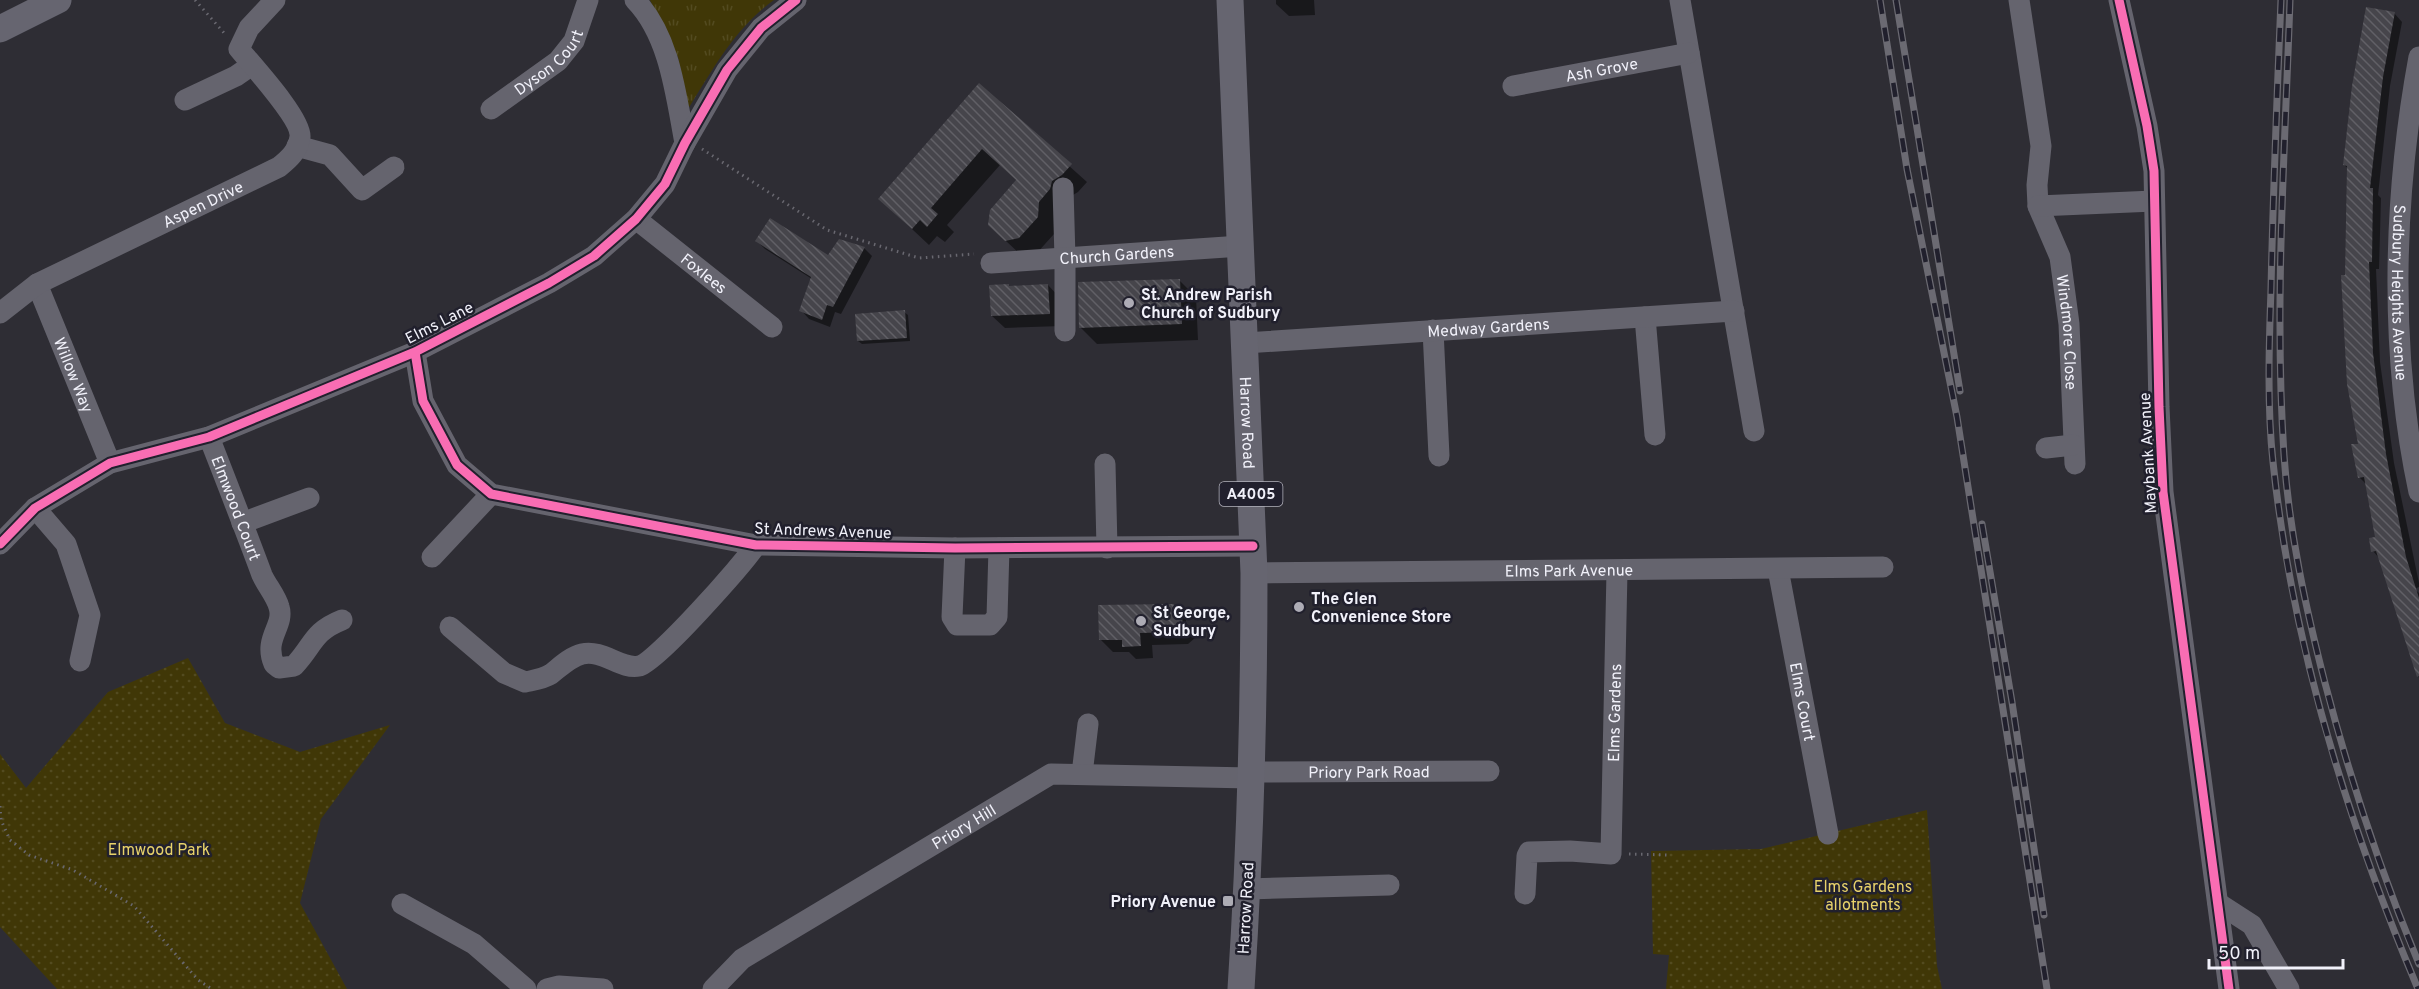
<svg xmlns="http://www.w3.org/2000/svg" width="2419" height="989" font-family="Overpass,sans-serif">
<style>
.grass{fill:url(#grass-tufts)}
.park{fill:url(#park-dots)}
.shadow{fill:#0007}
.building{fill:url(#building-back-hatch)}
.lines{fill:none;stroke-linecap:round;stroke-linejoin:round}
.path{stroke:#696870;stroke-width:3;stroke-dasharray:1.5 4.5;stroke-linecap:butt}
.minor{stroke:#65646e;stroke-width:21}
.major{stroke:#666570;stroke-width:27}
.rail-casing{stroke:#6b6a72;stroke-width:7}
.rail{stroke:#21202d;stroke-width:4.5;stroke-dasharray:14;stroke-linecap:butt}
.cycleway-casing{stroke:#21202d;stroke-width:13}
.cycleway{stroke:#f96db3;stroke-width:9}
.poi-dot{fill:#adacb5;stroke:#21202d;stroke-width:2}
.labels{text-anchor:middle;stroke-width:5;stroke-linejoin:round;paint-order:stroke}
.shield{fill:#21202d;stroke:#b3b2bc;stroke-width:1.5}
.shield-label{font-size:15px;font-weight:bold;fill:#f1f1fa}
.street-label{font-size:16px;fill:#f1f1fa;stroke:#21202d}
.poi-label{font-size:16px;font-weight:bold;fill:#f1f1fa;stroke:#21202d;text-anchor:start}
.park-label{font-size:16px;fill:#e8d26a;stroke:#21202d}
</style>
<defs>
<pattern id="grass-tufts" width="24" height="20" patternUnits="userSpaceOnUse" patternTransform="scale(1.5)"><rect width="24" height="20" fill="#403707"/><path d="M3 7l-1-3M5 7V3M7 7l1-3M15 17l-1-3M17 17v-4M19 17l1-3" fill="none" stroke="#534b20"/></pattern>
<pattern id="park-dots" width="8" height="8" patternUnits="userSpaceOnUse" patternTransform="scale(1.5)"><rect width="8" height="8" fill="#403707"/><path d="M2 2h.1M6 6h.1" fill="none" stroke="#534b20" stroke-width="1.8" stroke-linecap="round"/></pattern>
<pattern id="building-back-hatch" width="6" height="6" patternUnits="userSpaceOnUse" patternTransform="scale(1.5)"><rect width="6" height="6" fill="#46454b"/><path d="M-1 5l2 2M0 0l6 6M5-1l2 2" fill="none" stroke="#616066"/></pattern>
</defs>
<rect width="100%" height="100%" fill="#2e2d34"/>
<path class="grass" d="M650,0h124c-39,28 -61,69 -86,109l-10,-52z"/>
<path class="park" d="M188,658l37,65 75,29 90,-27 -69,94 -21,84 47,86h-290l-57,-62v-173l26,34 82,-96z
M1927,810l10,156 5,23h-276l3,-34 -16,-1 -2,-103 110,-2z"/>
<path class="shadow" d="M1276,0h38l1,15 -26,1 -13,-12z
M2394,13l8,9 -12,64 -12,109 3,3 -2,71h-3l4,93 14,101 25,120v4l-5,2 5,4v85l-40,-120 -6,-7 4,-13 -10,-53 -8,-8v-32l-12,-169 2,-107 -5,-4z
M979,85l108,97 -9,10 -10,6 -14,36 -18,20 -13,3 -34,-32 28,-44 -17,-16 -53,60 7,7 -9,10 -8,-6 -8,9 -49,-46z
M757,241l71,16 36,-9 8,8 -31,58 -6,-2 -5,15 -21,-8 -8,-9 11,-31 -47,-30z
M1179,280l17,17 2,43 -101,4 -17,-17z
M1048,285l12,13 2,28 -57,2 -13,-12 18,-29z
M904,312l4,3 2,26 -48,3 -4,-3z
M1173,605l13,13v5l8,8 1,7 -7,6 -36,1 1,13 -17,1 -7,-7h-16l-12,-12z"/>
<path class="building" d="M2366,7l29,5 -12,65 -13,111h3l-1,74h-3l4,91 13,101 20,103 13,41v78l-2,1 -41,-126 -5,1 -2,-14 6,-1 -11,-60 -6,1 -7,-34h7l-11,-60 -6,-109h4l2,-109 -4,-1 9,-79z
M979,83l93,81 -10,11 -10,6 -2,8 -11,13 -1,15 -19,21 -14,3 -17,-16 2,-15 26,-30 -34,-31 -51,59 7,6 -11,13 -7,-7 -8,9 -34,-30z
M770,218l58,37 11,-16 26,8 -32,60 -6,-2 -5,15 -23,-9 12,-34 -56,-36z
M1180,279l2,45 -103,4 -1,-46z
M1009,284v2l39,-2 2,30 -59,2 -2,-31z
M905,310l2,28 -50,3 -2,-27z
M1174,604v8l8,5 1,8 -8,7 -35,1 1,13 -19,1v-7h-23l-1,-35z"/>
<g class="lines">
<path class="path" d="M195,0l30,34
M702,149l125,81 92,28 55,-4
M0,806l1,14 9,20 19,15 44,15 61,36 64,74 14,9
M1629,854l40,1"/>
<g class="minor">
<path d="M635,0c35,36 41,96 50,143"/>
<path d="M1680,0l74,431"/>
<path id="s1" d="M2019,0l22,146 -4,39 1,21 22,51 9,67 6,140"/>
<path d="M2119,0l28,126 7,45 5,236 4,85 66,497"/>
<path id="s2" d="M2419,57c-26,141 -30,295 0,435"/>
<path id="s3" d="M1513,86l176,-33"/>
<path d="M185,100l51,-24 16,-11"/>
<path id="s4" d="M491,109l67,-48 16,-20 14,-41"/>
<path d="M297,146l33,9 32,35 32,-23"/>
<path d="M1063,188l2,70v73"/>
<path d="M2038,206l116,-5"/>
<path id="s5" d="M636,219l136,108"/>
<path id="s6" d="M991,263l250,-17"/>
<path id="s7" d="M37,284l73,179"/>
<path id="s8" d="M0,313l37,-29 242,-117c10,-8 19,-16 21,-30 2,-18 -48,-72 -61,-88l10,-21 26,-28"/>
<path d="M1645,317l10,118"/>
<path d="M1433,330l6,126"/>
<path id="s9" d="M1245,343l489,-32"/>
<path d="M415,352l8,49 34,64 34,29 265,51 199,3 298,-2"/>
<path id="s10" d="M209,437c18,46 36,92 53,138 5,11 14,21 17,32 6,19 -16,31 -5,57l5,4 15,-2c20,-21 18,-34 48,-46"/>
<path d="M2046,448l27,-3"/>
<path d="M1105,464l2,84"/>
<path d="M35,508l31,36 24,71 -10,46"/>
<path d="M242,523l67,-25"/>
<path d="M0,544l35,-36 75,-45 99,-26 206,-85 134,-69 45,-27 42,-37 29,-35 20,-41 42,-73 34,-42 35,-28"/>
<path d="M955,548l-3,69 5,8h33l7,-8 2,-69"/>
<path d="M432,557l59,-63"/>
<path id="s11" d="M1778,569l50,265"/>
<path id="s12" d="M1254,573l629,-6"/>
<path d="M450,627l54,46 21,9c9,-2 18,-3 26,-8 9,-7 19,-17 31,-20 21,-5 39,16 57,12 17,-3 104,-102 117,-121"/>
<path id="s13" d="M1251,772l238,-1"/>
<path d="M1082,774l6,-50"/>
<path d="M1247,889l142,-4"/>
<path id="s14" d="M1525,894l2,-38 2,-4 41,-1 41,3 6,-283"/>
<path d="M2218,903l34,22 37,64"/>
<path d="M402,904l72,40 52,45"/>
<path d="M547,989l12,-3 44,3"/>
<path id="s15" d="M713,989l29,-30 309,-185 200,4"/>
</g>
<g class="major">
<path id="s16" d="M1230,0l24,573c0,139 -4,278 -13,416"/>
<path d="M0,29l58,-29"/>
</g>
<defs>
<path id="rail" d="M1880,0l27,169 50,248 90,572
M1896,0l64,391
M2281,0c-4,96 -8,193 -10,289 -2,56 -4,118 2,173 19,182 74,359 145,527
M2290,0c-5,152 -16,303 -6,455 5,77 22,154 41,228 25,96 56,190 94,281
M1982,524l30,178 32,213"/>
</defs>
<use href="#rail" class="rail-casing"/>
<use href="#rail" class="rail"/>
<defs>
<path id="cycleway" d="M2119,0l28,126 7,45 5,236 4,85 66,497
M415,352l8,49 34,64 34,29 265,51 199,3 298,-2
M0,544l35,-36 75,-45 99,-26 206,-85 134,-69 45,-27 42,-37 29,-35 20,-41 42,-73 34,-42 35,-28"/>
</defs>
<use href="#cycleway" class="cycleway-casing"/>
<use href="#cycleway" class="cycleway"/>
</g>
<g class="poi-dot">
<circle cx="1129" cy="303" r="6"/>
<circle cx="1299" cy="607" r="6"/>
<circle cx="1141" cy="621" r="6"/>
<rect x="1222" y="895" width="12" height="12" rx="3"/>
</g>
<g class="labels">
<rect class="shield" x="1219.5" y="482" width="63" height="24" rx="4.5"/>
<g class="shield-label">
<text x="1251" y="499">A4005</text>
</g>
<g class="street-label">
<text dy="6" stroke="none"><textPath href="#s4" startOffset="75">Dyson Court</textPath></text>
<text dy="6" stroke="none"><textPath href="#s3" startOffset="90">Ash Grove</textPath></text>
<text dy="6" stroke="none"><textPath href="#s8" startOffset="231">Aspen Drive</textPath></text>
<text dy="6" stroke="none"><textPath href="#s6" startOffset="126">Church Gardens</textPath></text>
<text dy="6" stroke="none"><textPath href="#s5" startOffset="87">Foxlees</textPath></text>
<text dy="6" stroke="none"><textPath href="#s2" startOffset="237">Sudbury Heights Avenue</textPath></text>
<text transform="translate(439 322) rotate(-27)" y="6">Elms Lane</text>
<text dy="6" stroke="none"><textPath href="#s9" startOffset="244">Medway Gardens</textPath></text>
<text dy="6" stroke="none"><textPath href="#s1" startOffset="339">Windmore Close</textPath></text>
<text dy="6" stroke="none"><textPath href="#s7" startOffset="98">Willow Way</textPath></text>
<text dy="6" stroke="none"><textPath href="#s16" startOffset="423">Harrow Road</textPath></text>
<text transform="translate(2147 453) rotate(-93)" y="6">Maybank Avenue</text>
<text dy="6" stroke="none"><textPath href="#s10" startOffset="76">Elmwood Court</textPath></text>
<text transform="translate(823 530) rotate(2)" y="6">St Andrews Avenue</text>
<text dy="6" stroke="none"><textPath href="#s12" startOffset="315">Elms Park Avenue</textPath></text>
<text dy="6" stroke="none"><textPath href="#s11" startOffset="135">Elms Court</textPath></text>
<text dy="6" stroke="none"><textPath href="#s14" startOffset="266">Elms Gardens</textPath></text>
<text dy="6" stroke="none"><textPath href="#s13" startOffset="118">Priory Park Road</textPath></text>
<text dy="6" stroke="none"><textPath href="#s15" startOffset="300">Priory Hill</textPath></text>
<text transform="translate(1245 908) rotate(-87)" y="6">Harrow Road</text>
</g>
<g class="poi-label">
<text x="1141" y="300">St. Andrew Parish<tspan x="1141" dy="18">Church of Sudbury</tspan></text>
<text x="1311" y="604">The Glen<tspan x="1311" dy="18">Convenience Store</tspan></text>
<text x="1153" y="618">St George,<tspan x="1153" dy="18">Sudbury</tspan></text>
<text x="1216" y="907" text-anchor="end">Priory Avenue</text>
</g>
<g class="park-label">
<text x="159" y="855">Elmwood Park</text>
<text x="1863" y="892">Elms Gardens<tspan x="1863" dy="18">allotments</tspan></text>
</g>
</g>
<path d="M2209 959v9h134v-9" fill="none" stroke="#f1f1fa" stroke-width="3"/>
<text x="2218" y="959" font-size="18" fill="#f1f1fa" stroke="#21202d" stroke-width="4.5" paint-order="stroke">50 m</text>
</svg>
